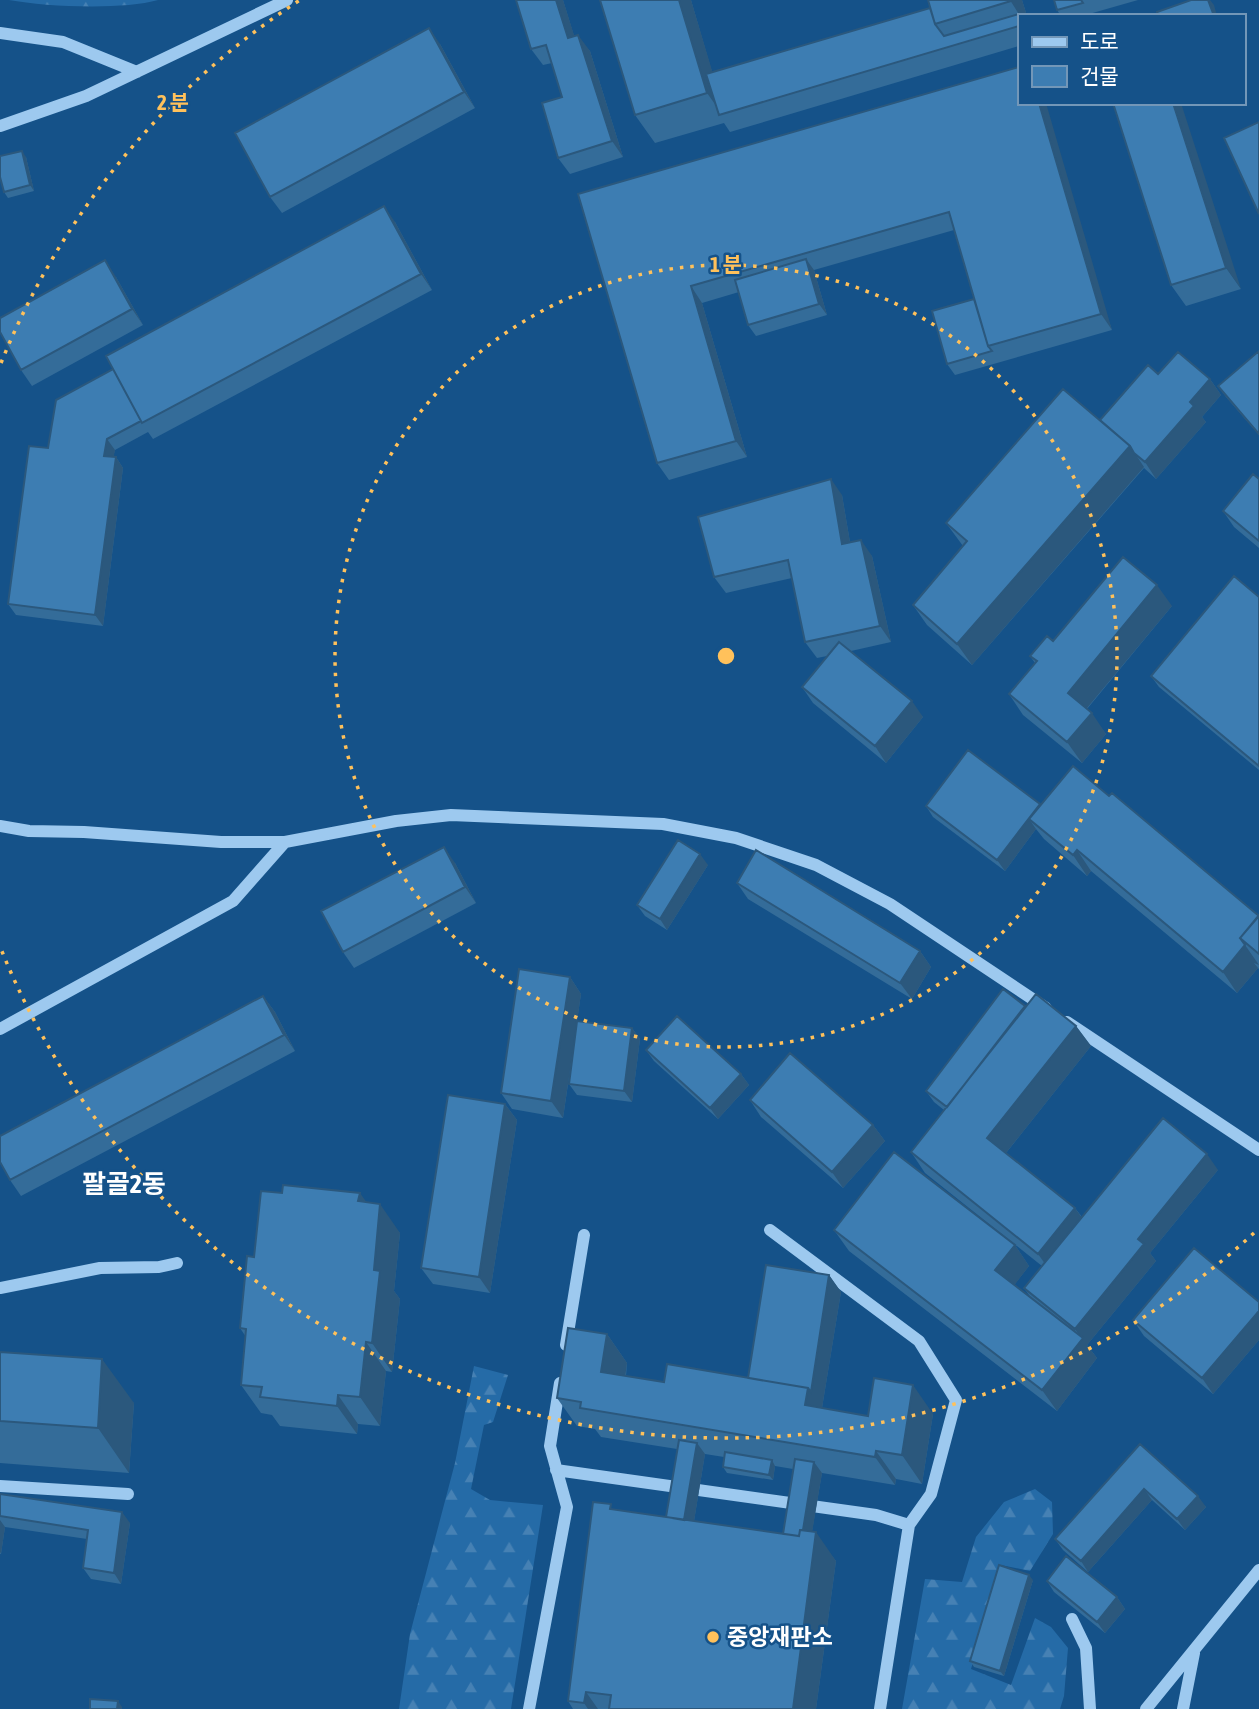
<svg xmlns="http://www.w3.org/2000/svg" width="1259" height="1709" font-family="'Asap Condensed','Noto Sans KR',sans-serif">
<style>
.forest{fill:url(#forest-firs)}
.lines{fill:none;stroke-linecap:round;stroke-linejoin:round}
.minor{stroke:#9dc9ef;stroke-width:12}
.wall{fill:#346c99;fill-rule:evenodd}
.shaded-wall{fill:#2b587d}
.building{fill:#3d7db2;stroke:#2b587d;stroke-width:2}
.ring{fill:none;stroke:#ffc15b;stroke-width:3.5;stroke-dasharray:3.5 7}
.poi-dot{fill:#ffc15b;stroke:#155289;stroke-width:2.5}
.labels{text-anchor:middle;stroke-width:5;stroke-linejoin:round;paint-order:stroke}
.poi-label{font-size:23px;font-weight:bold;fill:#fff;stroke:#155289;text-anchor:start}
.quarter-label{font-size:26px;font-weight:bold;fill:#fff;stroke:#155289}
.centre{fill:#ffc15b;stroke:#155289;stroke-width:3.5}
.ring-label{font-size:21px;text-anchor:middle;font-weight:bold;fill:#ffc15b;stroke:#155289;stroke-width:5;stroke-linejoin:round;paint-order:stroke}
</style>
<defs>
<pattern id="forest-firs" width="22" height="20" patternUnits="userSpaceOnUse" patternTransform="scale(1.75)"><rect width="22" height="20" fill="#256ba7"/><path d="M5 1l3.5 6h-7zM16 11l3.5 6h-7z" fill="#4681b4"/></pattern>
</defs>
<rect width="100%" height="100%" fill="#155289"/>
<path class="forest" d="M9,0h149c-35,10 -111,7 -149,0z
M474,1366l34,9 -15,47 -9,3 -13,64 19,11 53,5 -32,204h-112l11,-75 45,-171z
M1035,1489l17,13 1,32 -23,37 -29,-6 -30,104 40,16 24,-67 16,9 17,21 -4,48 -4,13h-158l23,-130 37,3 14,-45 28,-35z"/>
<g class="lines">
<path class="minor" d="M0,33l63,9 74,30
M0,126l86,-30 201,-96
M0,826l29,5 55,1 137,10h64l111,-21 55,-6 212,9 73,14 80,27 74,39 156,104
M1067,1022l192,128
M0,1029l233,-128 52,-59
M770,1230l149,111 37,59 -25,94 -22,31 -29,184
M0,1288l100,-20 59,-1 18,-4
M566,1345l18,-110
M556,1470l320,45 33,10
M0,1486l128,8
M1072,1619l14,29 4,61
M529,1709l38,-202 -17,-61 10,-63
M1146,1709l113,-139
M1183,1709l11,-56"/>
</g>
<path class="wall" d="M516,0h47l11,36 16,15 33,106 -53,17 -12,-16 4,-61 -10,-34 -9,2 -12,-16z
M600,0h91l21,72 218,-64 -2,-8h94l5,16h-8v30l-289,86 -6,-9 -69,20 -20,-28z
M1054,0h84l-56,16h-21l-4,-6z
M440,44l35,64 -193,105 -12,-16z
M1019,67l93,263 -157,45 -8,-11 27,-65 -20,-69 -140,40 13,45 -71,21 -8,-11 -9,-33 -37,11 45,154 -78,23 -12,-17 -79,-269z
M1113,103l128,186 -55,17 -15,-21z
M26,157l8,34 -26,7 -4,-6z
M395,222l37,68 -279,149 -5,-7 -33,18 -2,7h3l7,11 -20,158 -87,-11 -8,-11 40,-156z
M116,277l27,48 -111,61 -11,-16z
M1259,351v84l-33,-38 -8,-11z
M1158,374l52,5 11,16 -19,22 4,5 -50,57 -12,-11 -172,197 -45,-40 -14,-20 50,-59 -17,-23 154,-103z
M1259,479v69l-25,-21 -11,-16z
M842,495l8,47 22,14 19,86 -40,9 72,66 -37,46 -73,-60 -11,-16 25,-31 -10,2 -12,-16 -13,-64 -66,15 -12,-16z
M1259,597v173l-100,-83 -8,-11z
M1172,606l-85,103 19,25 -24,29 -59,-48 -14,-21 26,-31 -5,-7 23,-15z
M1109,796l150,119v54l-1,-1 -21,25 -146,-122 -4,5 -43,-37 -8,-10 -31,42 -72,-54 -7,-11 114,-2v1z
M455,863l21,40 -122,65 -11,-16z
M708,865l-41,65 -22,-14 -8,-11z
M737,883l183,68 11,16 -19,32 -164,-100z
M570,977l11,17 -4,27 55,7 8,11 -8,63 -55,-7 -8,-11 5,-40 -11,74 -51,-9 -11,-16z
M263,996l12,16 20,39 -274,145 -11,-16z
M1026,1007l50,19 15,20 -85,107 69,55 7,9 136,-47 -68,83 6,8 -69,84 10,13 -40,53 -208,-160 -15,-21 181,15 14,21 -15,19 17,13 -7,-10 18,-22 -117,-93 -14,-21 33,-42 -10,-8 -8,-11z
M646,1050l95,24 8,11 -31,34 -64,-58z
M750,1100l123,25 12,16 -42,47 -82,-71z
M505,1104l12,16 -27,173 -57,-9 -12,-16z
M366,1202l34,31 -6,58 6,8 -8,73 -6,-1 -6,55 -22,-2 -1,10 -77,-8 -8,-11 -11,-2 -20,-28 5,-48 -6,-9 14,-71z
M829,1275l12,17 -19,116 46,8 65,-2 -11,70 -26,-5 -1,6 -73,-12 -10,58 24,30 -20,148h-243l-5,-8 47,-191 51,7 11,-68 -76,-12 -6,-8 -18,-3 -20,-28 50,-64 20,29 -1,13 38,6 84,-4zM705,1454l19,3 -1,10 4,6 46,7 2,-14 18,3 -10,65 -89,-13z
M1259,1302v38l-46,54 -69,-58 -11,-16z
M0,1352l134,51 -5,70 -129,-10z
M1140,1444l66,63 -21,23 -33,-30 -64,72 -25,-22 -8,-11z
M0,1494l130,29 -9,61 -30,-5 -8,-11 4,-29 -82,-12 -4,27h-1z
M1033,1580l-29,96 -30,-9 -4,-6z
M1047,1581l70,16 8,12 -20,24 -51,-41z"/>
<path class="shaded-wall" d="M556,0h7l17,54 -12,-16z
M679,0h12l34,114h-3l-15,-21z
M1010,0h12l5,16h-7z
M1208,0h2l4,5 3,11h-3z
M429,28l11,16 35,64 -11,-16z
M578,35l12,16 33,106 -11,-16z
M1039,103h7l66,227 -11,-16z
M1173,103h8l60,186 -15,-21z
M22,151l4,6 8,34 -4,-6z
M384,206l11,16 37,68 -11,-16z
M806,259l8,11 13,45 -8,-11z
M105,260l11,17 27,48 -11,-16z
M691,286l11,17 45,154 -11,-16z
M1210,379l11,16 -19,22 4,5 -50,57 -11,-17 45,-60z
M107,439l8,11 -3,17 -8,-11z
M1130,446l14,21 -172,198 -15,-21z
M116,457l7,11 -20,158 -8,-11z
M831,479l11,16 11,65 -11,-16z
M861,540l11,16 19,86 -11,-16z
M1157,585l15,21 -90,108 -14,-21z
M912,701l11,16 -37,46 -11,-17z
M1092,713l14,21 -24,29 -15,-21z
M1040,804l7,11 -18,4 7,10 -31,42 -8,-11z
M444,847l11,16 21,40 -11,-16z
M1077,850l14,21 -4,5 -14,-21z
M700,854l8,11 -41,65 -7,-11z
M1245,945l14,20 -5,-2 4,5 -21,25 -14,-21z
M920,951l11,16 -19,32 -12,-16z
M570,977l11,17 -18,124 -12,-17z
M263,996l12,16 20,39 -11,-16z
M1076,1026l15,20 -89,112 -15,-20z
M632,1028l8,11 -8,63 -8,-11z
M741,1074l8,11 -31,34 -8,-11z
M505,1104l12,16 -27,173 -11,-16z
M873,1125l12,16 -42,47 -11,-16z
M1207,1154l11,16 -68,83 6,8 -69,84 10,13 -40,53 -15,-21 40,-51 -7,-10 63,-90z
M360,1193l19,27 1,-16 20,29 -6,58 6,8 -8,73 -20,-29 2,-73 -16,-69z
M1075,1208l15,21 -37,46 -15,-21z
M1015,1245l14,21 -19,25 -15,-21z
M829,1275l12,17 -19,116 -17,-3z
M1259,1311v29l-46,54 -11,-16z
M607,1334l20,29 -5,37 -21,-28z
M366,1342l20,29 -6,55 -20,-29z
M102,1359l32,44 -5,70 -31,-45z
M913,1385l20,29 -11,70 -20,-29z
M338,1395l20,29 -1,10 -20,-28z
M697,1443l8,11 -15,92 -8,-11z
M876,1451l20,28 -1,6 -20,-28z
M772,1460l3,6 -2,14 -4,-5z
M814,1462l8,11 -15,90 -7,-11z
M1144,1489l8,11 -64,72 -7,-11z
M1198,1496l8,11 -21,23 -8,-11z
M122,1512l8,11 -9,61 -7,-11z
M0,1520l5,7 -4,27 -1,-2z
M816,1532l20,29 -20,148h-23z
M1029,1575l4,5 -29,96 -4,-5z
M1117,1597l8,12 -20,24 -8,-11z
M586,1692l12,17h-10l-4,-6z
M118,1701l4,6v2h-5z"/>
<path class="building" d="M516,0h40l12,38 10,-3 34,106 -54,17 -16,-55 20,-6 -16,-52 -15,4z
M600,0h79l28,93 -72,22z
M928,0h82l1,1 -76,23z
M1054,0h27l2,3 -26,7z
M1191,0h17l6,16h-56l-1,-4z
M930,8l5,16 9,12 75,-22v12l-300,89 -13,-41z
M429,28l35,64 -194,105 -35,-64z
M1019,67v36h20l62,211 -113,32 -39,-134 -258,74 45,155 -79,22 -79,-269z
M1113,103h60l53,165 -55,17z
M1259,122v92l-35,-76z
M22,151l8,34 -26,7 -4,-15v-21z
M384,206l37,68 -279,149 -36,-67z
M806,259l13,45 -71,21 -13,-45z
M105,260l27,49 -111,61 -21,-38v-14z
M974,299l14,47 4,5 -45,13 -15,-53z
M1259,351v83l-41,-48z
M1178,352l32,27 -20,23 4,4 -49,56 -11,-9 -4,-7 -30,-26 48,-55 10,9z
M113,369l28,52 -34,18 -3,17 12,1 -21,158 -87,-11 21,-158 19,2 8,-48z
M1063,389l67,57 -173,198 -44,-39 54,-64 -21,-18z
M1253,474l6,5v62l-36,-30z
M831,479l11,65 19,-4 19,86 -75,16 -17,-82 -74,17 -16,-60z
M1123,557l34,28 -89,108 24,20 -25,29 -58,-48 28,-33 -7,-5 17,-20 6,5z
M1234,576l25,21v169l-108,-90z
M839,642l73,59 -37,45 -73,-59z
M968,750l72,54 -43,56 -71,-54z
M1073,766l36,30 3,-3 147,123 -19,22 5,7 -22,27 -146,-122 -4,5 -44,-36z
M678,840l22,14 -40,65 -23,-14z
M444,847l21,40 -122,65 -22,-41z
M756,850l164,101 -20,32 -163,-100z
M1259,915v39l-19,-16z
M519,969l51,8 -19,124 -50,-8z
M1003,989l22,17 -78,101 -21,-16z
M1036,994l40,32 -89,112 88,70 -37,46 -127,-102z
M263,996l21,39 -274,145 -10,-18v-26z
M677,1016l64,58 -31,34 -64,-58z
M577,1021l55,7 -8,63 -55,-7z
M790,1053l83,72 -41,47 -82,-72z
M448,1095l57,9 -26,173 -58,-9z
M1163,1118l44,36 -69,85 6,5 -69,85 -51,-41z
M894,1152l121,93 -20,25 88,68 -41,52 -208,-160z
M283,1185l77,8 -2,8 22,3 -6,66 6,1 -8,72 -6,-1 -6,55 -22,-2 -1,11 -77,-9 2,-10 -21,-2 5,-56 -6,-1 7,-72 7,1 7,-66 21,2z
M1194,1248l65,54v9l-57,67 -69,-58z
M766,1265l63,10 -18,117 -3,-4 -60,-10z
M568,1328l39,6 -6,38 63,10 3,-18 141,24 -3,17 63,11 6,-38 39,7 -11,70 -26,-4 -1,6 -295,-49 1,-6 -24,-4z
M0,1352l102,7 -4,69 -98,-7z
M679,1440l18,3 -13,77 -18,-3z
M1140,1444l58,52 -21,23 -33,-30 -63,72 -26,-22z
M725,1452l47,8 -3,15 -46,-8z
M795,1459l19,3 -11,68h-3l-1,6 -16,-2z
M0,1494l122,18 -8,61 -31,-5 5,-38 -88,-14z
M593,1502l18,2 -1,5 189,27 1,-6 16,2 -23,177h-184l2,-14 -25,-3 -2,11 -16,-2z
M1066,1556l51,41 -20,25 -50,-41z
M999,1565l30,10 -29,96 -30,-10z
M90,1699l28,2 -1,8h-27z"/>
<g class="ring">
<circle cx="726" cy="656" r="391"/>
<path d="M1254 1233A782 782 0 0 1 1 949M1 363A782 782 0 0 1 300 0"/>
</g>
<circle class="poi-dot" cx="713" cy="1637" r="7"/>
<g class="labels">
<g class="poi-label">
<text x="727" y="1645">중앙재판소</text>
</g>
<g class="quarter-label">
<text x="124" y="1193">팔골2동</text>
</g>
</g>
<circle cx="726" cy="656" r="10" class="centre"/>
<g class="ring-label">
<text x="173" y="110">2 분</text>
<text x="726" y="272">1 분</text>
</g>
<rect x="1018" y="14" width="228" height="91" fill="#155289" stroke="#7397b8" stroke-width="2"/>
<rect x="1032" y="37" width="35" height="10" fill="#9dc9ef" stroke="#7397b8" stroke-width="2"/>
<text x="1080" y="49" font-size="21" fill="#ffffff">도로</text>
<rect x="1032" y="66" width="35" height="21" fill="#3d7db2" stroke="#7397b8" stroke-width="2"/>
<text x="1080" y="84" font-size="21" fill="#ffffff">건물</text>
</svg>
